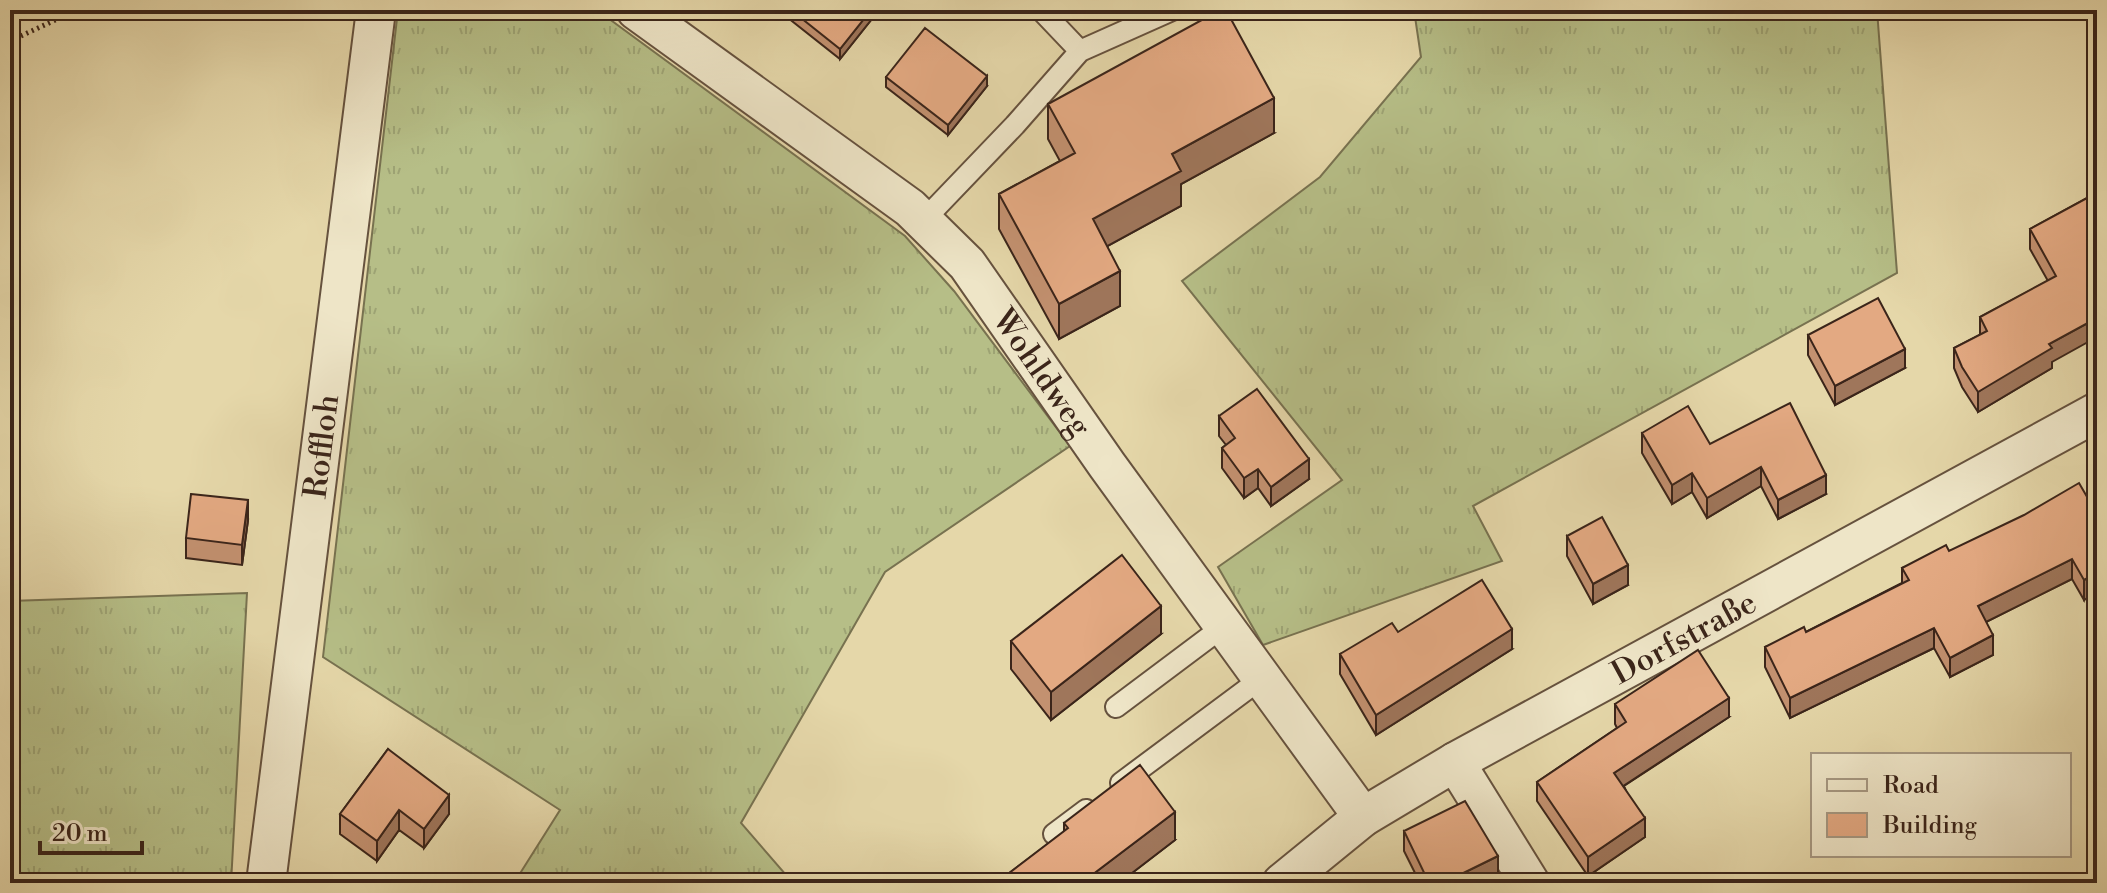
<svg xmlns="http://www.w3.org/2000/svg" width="2107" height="893" font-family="'Libre Bodoni',serif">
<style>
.grass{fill:url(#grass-tufts);stroke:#787250;stroke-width:2}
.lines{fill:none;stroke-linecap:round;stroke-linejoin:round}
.lane-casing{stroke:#66523e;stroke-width:24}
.street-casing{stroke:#66523e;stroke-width:42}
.path{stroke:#3b251a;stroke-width:5;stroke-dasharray:2 4;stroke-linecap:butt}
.lane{stroke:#eee5c7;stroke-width:20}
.street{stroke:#eee5c7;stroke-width:38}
.wall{fill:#c39170;stroke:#3b251a;stroke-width:2}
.shaded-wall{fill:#9f765b;stroke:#3b251a;stroke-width:2}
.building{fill:#e3a982;stroke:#3b251a;stroke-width:2}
.labels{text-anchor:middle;stroke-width:7;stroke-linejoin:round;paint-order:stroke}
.street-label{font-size:32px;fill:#3b251a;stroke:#eee5c7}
</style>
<defs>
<pattern id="grass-tufts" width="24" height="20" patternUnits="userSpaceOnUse" patternTransform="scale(2)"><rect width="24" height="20" fill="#b6be87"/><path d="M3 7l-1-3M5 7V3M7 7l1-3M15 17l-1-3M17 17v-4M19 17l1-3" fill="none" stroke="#9da374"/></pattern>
</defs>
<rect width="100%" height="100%" fill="#e5d7a9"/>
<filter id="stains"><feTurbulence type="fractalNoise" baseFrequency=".0025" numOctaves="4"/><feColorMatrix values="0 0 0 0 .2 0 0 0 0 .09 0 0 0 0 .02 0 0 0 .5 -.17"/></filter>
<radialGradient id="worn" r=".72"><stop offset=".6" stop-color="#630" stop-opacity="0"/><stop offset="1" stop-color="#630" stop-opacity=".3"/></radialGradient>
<path class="grass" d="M398,10h199l308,226 49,55 116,155 -185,126 -144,251 52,60h-279l46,-73 -237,-153z
M1414,10h463l20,263 -424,233 29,55 -239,84 -45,-78 124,-87 -160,-199 138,-104 101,-120z
M247,593l-16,290h-221v-282z"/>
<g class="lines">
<defs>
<path id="lane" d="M1041,10l39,41
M923,221l92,-96 65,-74 92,-41
M1116,707l108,-81
M1121,783l141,-105
M1054,834l32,-24"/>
<g id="street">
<path id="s1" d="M636,10l274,198 57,56 140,201 256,352"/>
<path d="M1455,762l75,121"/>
<path id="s2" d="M266,883l110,-873"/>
<path id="s3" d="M1282,883l81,-66 92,-55 642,-350"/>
</g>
</defs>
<use href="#lane" class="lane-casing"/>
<use href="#street" class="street-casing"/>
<path class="path" d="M10,41l67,-31"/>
<use href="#lane" class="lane"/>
<use href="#street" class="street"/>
</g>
<path class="wall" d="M778,10h101l-39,49z
M886,77l101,9 -39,49 -62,-48z
M1048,104l226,29 -93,51v22l-74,40 13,60 -61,33 -60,-110v-35l61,-33 -12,-22z
M2087,198l-35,164v6l-74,44 -16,-25 -8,-19v-20l26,-13v-18l68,-36 -18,-32v-20z
M1808,335l97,33 -70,37 -27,-50z
M1219,416l90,63 -38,27 -13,-18 -14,10 -22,-30v-20l4,-3 -7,-9z
M1642,433l68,11 116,50 -48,25 -17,-33 -54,32 -15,-26 -20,12 -30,-51z
M2097,514l-13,86 -12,-21 -86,43 7,33 -43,22 -16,-29 -144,70 -25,-51v-20l41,-15 96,-49v-15l47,-17z
M248,520l-6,45 -56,-7v-20z
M1567,536l61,49 -35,19 -26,-48z
M1398,632l114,17 -136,86 -36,-61v-20z
M1161,634l-110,86 -40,-51v-28z
M1615,704l114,13 -105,69 21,51 -57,39 -51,-75v-19l80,-54 -2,-4z
M388,749l61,65 -25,34 -25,-18 -22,31 -37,-27v-20z
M1064,823l111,17 -56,43h-115v-6l60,-45z
M1404,831l94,45 -15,7h-63l-16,-32z"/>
<path class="shaded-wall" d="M871,10h8l-39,49v-10z
M987,76v10l-39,49v-10z
M1274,98v35l-93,51v22l-88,48v-35l79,-65z
M1120,271v35l-61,33v-35z
M2097,318v19l-45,25v6l-74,44v-20l71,-48z
M1905,349v19l-70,37v-19z
M1309,459v20l-38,27v-19z
M1761,467v19l-54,32v-20z
M1258,469v19l-14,10v-20z
M1692,473v19l-20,12v-19z
M1826,475v19l-48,25v-19z
M248,500v20l-6,45v-20z
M2072,559v20l-94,47v-20z
M1628,565v20l-35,19v-20z
M2097,573v20l-13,7v-20z
M1161,606v28l-110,86v-28z
M1934,628v20l-144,70v-20z
M1512,629v20l-136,86v-20z
M1993,635v20l-43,22v-19z
M1729,698v19l-115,75v-19z
M449,795v19l-25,34v-19z
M399,810v20l-22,31v-20z
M1175,812v28l-56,43h-35v-2z
M1645,818v19l-57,39v-19z
M1498,856v20l-15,7h-40z"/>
<path class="building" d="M791,10h80l-31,39z
M1220,10h6l48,88 -102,56 9,17 -88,48 27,52 -61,33 -60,-110 76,-41 -27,-49z
M925,28l62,48 -39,49 -62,-48z
M2087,198l10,17v103l-48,26 3,4 -74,44 -16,-25 -8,-19 33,-17 -7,-14 76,-41 -26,-47z
M1878,298l27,51 -70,37 -27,-51z
M1257,389l52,70 -38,28 -13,-18 -14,9 -22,-30 13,-10 -16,-22z
M1790,403l36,72 -48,25 -17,-33 -54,31 -15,-25 -20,12 -30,-52 46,-27 22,38z
M2079,483l18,31v59l-13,7 -12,-21 -94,47 15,29 -43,23 -16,-30 -144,70 -25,-51 39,-20 2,5 103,-52 -7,-12 44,-23 3,6 75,-36z
M191,494l57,6 -6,45 -56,-7z
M1602,517l26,48 -35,19 -26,-48z
M1122,555l39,51 -110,86 -40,-51z
M1482,580l30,49 -136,86 -36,-61 52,-31 6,9z
M1698,650l31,48 -115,75 31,45 -57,39 -51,-75 89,-60 -11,-18z
M388,749l61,46 -25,34 -25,-19 -22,31 -37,-27z
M1140,765l35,47 -91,69 1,2h-77l-4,-6 64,-49 -4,-5z
M1465,801l33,55 -55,27h-14l-25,-52z
M1650,876l4,7h-15z"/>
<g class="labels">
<g class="street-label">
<text dy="11" stroke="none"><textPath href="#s1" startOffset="550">Wohldweg</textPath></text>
<text dy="11" stroke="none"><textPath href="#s2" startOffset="440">Roffloh</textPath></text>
<text dy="11" stroke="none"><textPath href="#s3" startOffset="472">Dorfstraße</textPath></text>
</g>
</g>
<rect width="2107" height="893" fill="none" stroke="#e5d7a9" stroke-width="40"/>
<rect x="12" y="12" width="2083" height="869" fill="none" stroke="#3b251a" stroke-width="4"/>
<rect x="20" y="20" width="2067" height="853" fill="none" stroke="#3b251a" stroke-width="2"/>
<rect x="1811" y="753" width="260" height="104" fill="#eee5c7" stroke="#a69882" stroke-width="2"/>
<rect x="1827" y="779" width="40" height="12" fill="#eee5c7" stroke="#a69882" stroke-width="2"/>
<text x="1883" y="793" font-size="24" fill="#3b251a">Road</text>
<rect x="1827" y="813" width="40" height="24" fill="#e3a982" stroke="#a69882" stroke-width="2"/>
<text x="1883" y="833" font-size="24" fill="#3b251a">Building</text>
<path d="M40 841v12h102v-12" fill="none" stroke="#3b251a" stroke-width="4"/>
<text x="52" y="841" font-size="24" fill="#3b251a" stroke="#eee5c7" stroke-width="6" paint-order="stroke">20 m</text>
<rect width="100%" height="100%" filter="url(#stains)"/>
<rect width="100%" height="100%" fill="url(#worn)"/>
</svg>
